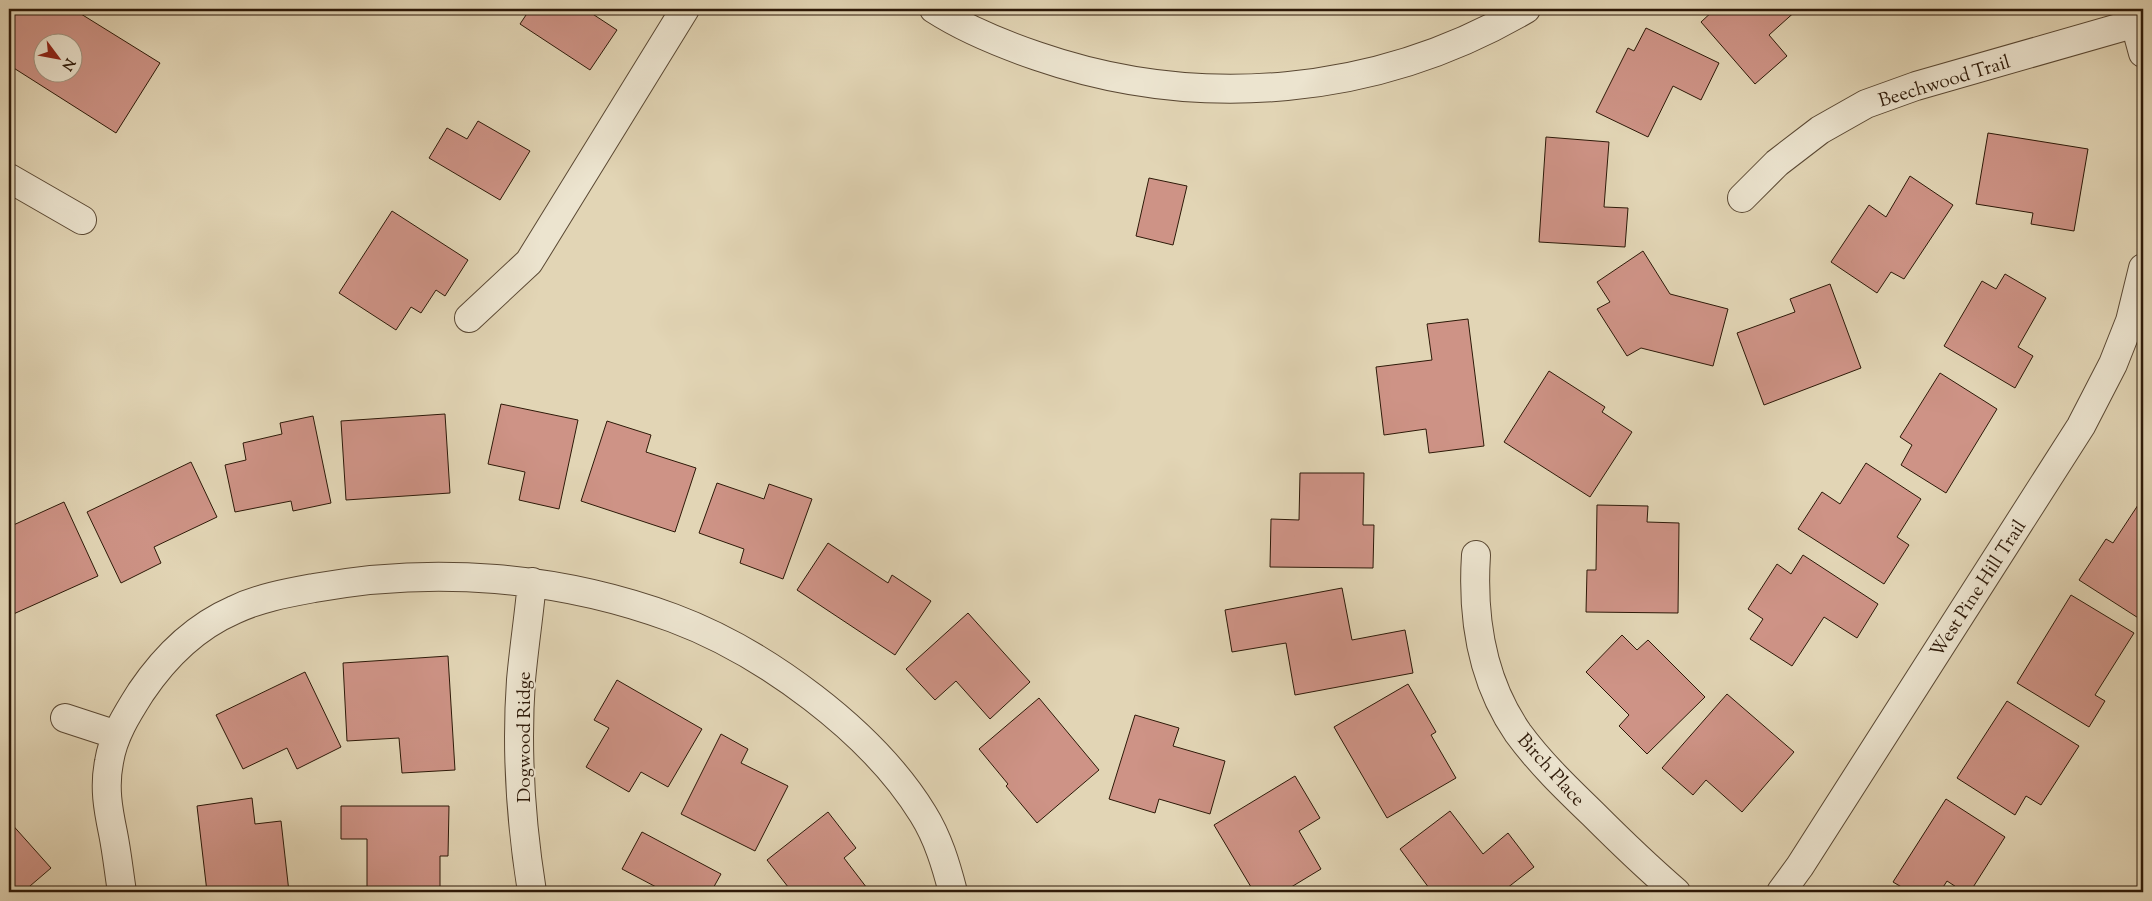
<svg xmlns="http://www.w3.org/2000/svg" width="2152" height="901" font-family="'Sorts Mill Goudy',serif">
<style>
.building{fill:#ce9386;stroke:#2d1908;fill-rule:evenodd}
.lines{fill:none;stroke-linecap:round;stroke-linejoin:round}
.minor-casing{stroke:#5a4833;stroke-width:30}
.minor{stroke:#ece4cf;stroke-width:28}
.labels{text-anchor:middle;stroke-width:4;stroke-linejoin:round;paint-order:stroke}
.street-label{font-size:19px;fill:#2d1908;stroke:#ece4cf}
</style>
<rect width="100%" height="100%" fill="#e2d5b5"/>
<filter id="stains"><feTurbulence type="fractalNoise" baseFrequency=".004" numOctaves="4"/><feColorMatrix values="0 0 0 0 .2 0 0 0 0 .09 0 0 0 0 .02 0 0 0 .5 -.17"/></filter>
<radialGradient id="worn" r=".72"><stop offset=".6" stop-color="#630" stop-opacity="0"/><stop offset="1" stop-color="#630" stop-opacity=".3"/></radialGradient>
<path class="building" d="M9,9h64l87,54 -44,70 -107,-68zM42,42h30v30h-30z
M530,9h55l32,21 -27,40 -70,-46z
M1715,9h83l-29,26 18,21 -32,28 -54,-62z
M1646,28l73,35 -18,37 -28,-14 -25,51 -52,-25 32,-64 6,3z
M478,121l52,30 -30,49 -71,-42 18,-30 20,11z
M1988,133l100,16 -14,82 -43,-7 2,-11 -57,-9z
M1546,137l63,5 -5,65 24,1 -3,39 -86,-5z
M1910,176l43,29 -49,74 -13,-7 -14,21 -46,-31 38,-57 17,12z
M1149,178l38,8 -14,59 -37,-9z
M392,211l76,49 -23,36 -9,-6 -15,23 -10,-6 -15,23 -57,-37z
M1643,251l27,43 58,15 -15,57 -72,-18 -14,8 -30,-47 13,-7 -13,-20z
M2005,274l41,24 -28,49 15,9 -18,32 -71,-42 38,-65 14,8z
M1830,284l31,84 -97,37 -27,-72 58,-21 -5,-13z
M1468,319l16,127 -55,7 -3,-24 -42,6 -8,-68 56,-7 -5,-36z
M1549,371l56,36 -3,5 30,20 -42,65 -86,-55z
M1940,373l57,36 -51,84 -45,-28 11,-20 -12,-8z
M501,404l77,16 -19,89 -40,-9 6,-28 -37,-8z
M445,414l5,79 -104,7 -5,-79z
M313,416l18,87 -38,8 -2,-10 -56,11 -10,-47 21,-5 -3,-17 39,-9 -2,-11z
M607,421l44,14 -5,17 50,16 -21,64 -94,-31z
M191,462l26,55 -63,30 7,16 -40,20 -34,-71z
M1866,463l55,36 -24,38 12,8 -25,39 -86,-55 24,-37 18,12z
M1300,473h64l-1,52h11l-1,43 -103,-1 1,-48 28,1z
M717,483l47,16 5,-15 43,15 -29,80 -43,-16 4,-14 -45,-16z
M2142,499l1,1v121l-64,-41 27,-41 7,4z
M64,502l34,74 -89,40v-89z
M1597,505l51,1 -1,16 32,1 -1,90 -92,-1 1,-42h9z
M828,543l60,40 4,-8 39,26 -36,54 -98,-65z
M1803,555l75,49 -21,34 -33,-21 -32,49 -42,-27 13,-20 -15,-10 29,-45 14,10z
M1342,588l10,52 53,-10 8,43 -118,22 -9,-52 -54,9 -7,-42z
M2071,595l63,38 -39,62 10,6 -16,26 -72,-44z
M968,613l62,69 -40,37 -34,-38 -21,19 -29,-31z
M1622,635l15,15 11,-10 57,57 -58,57 -28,-28 10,-11 -43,-43z
M448,656l7,114 -53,3 -3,-35 -52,3 -4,-78z
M305,672l36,75 -44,22 -10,-21 -44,21 -27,-54z
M617,680l85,49 -34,58 -27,-15 -12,20 -43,-25 23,-39 -15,-8z
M1408,684l28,48 -5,3 25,43 -69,40 -53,-91z
M1727,694l67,58 -52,60 -36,-32 -13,15 -31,-27z
M1039,698l60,72 -62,53 -31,-37 2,-2 -29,-35z
M2007,701l72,45 -38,59 -15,-9 -11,19 -58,-37z
M1135,715l44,13 -6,18 52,15 -15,53 -51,-15 -4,14 -46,-14z
M721,734l27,15 -7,14 47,23 -33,65 -74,-37z
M1295,776l25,42 -21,13 22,38 -38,23h-29l-40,-67z
M252,798l3,26 26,-3 8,71h-82l-10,-86z
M1946,799l59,38 -35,55h-6l-17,-11 -7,11h-30l-17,-10z
M341,806h108l-1,50h-8v36h-73v-53h-26z
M1450,811l33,43 25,-21 26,34 -32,25h-70l-32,-43z
M828,812l28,36 -12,10 26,34h-78l-25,-32z
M9,821l42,47 -28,24h-14z
M642,832l79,42 -10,18h-56l3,-4 -36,-19z"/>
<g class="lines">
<defs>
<path id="minor" d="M934,9c31,20 68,35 103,47 162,56 341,40 489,-47
M2131,9l12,44
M9,178l73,42
M1742,198l35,-35 43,-33 46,-26 50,-18 227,-65
M469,318l60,-56 156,-253
M1476,555c-4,62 6,126 42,178 22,30 49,56 75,81 27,27 54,53 83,78
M65,718l52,17
M122,892c-3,-19 -5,-39 -9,-59 -5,-24 -9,-46 -4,-71 4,-26 18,-48 32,-70 23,-34 54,-65 93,-82 25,-12 53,-17 80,-22 120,-22 245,-12 359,30 91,34 199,113 250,196 15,24 23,51 30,78
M532,892c-11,-69 -16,-142 -11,-212 3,-33 8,-65 11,-98
M1781,892l19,-26 281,-440 32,-62 17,-43 13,-53"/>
</defs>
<use href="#minor" class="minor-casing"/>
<use href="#minor" class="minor"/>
</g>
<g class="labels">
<g class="street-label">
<text transform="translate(1944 80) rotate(-17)" y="7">Beechwood Trail</text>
<text transform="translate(1977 588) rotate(-57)" y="7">West Pine Hill Trail</text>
<text transform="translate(523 737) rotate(-90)" y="7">Dogwood Ridge</text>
<text transform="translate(1552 769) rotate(48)" y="7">Birch Place</text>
</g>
</g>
<rect width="2152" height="901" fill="none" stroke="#e2d5b5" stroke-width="30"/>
<rect x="10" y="10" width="2132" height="881" fill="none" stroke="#2d1908" stroke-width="2.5"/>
<rect x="15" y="15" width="2122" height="871" fill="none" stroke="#2d1908"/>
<g transform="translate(58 58) rotate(122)"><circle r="24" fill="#ece4cf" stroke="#a0937f"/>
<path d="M0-4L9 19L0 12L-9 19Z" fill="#8f2418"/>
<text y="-8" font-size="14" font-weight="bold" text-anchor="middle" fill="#2d1908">N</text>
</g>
<rect width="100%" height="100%" filter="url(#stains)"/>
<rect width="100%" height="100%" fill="url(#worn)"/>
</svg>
